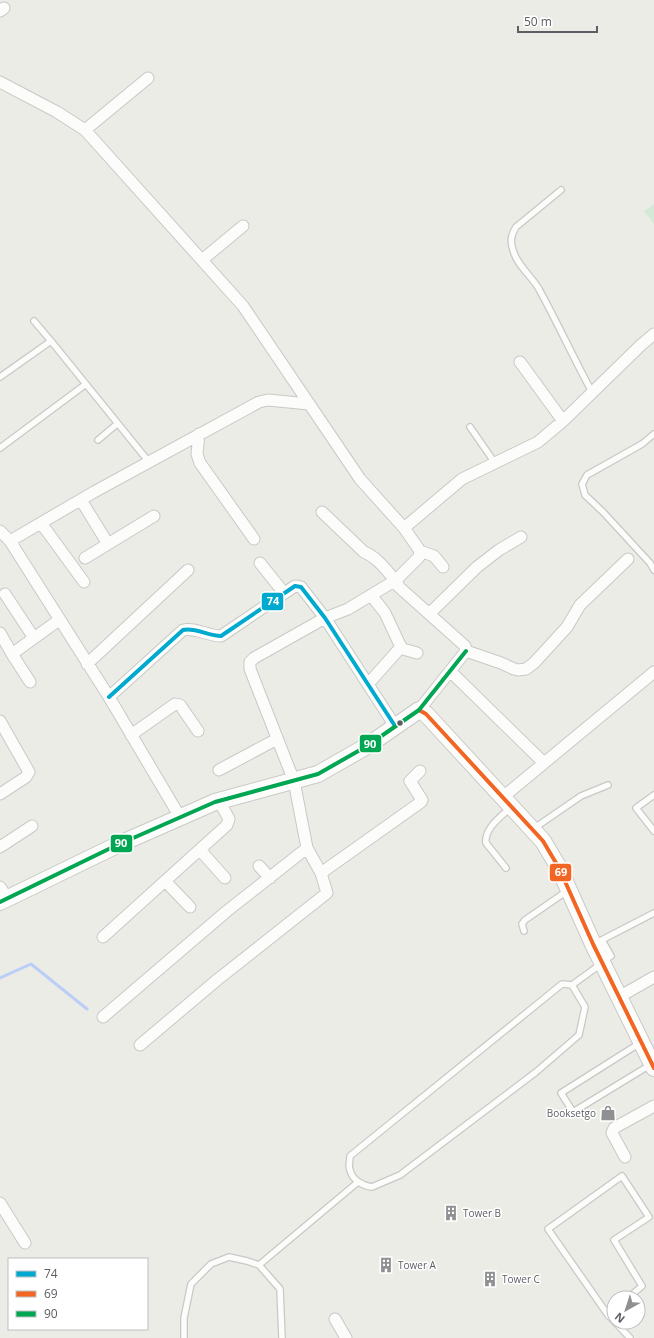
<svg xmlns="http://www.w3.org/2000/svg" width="654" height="1338" font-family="'Open Sans',sans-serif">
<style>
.green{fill:#d4e9d6}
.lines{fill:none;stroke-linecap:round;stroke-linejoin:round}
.stream{stroke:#bacef7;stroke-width:3}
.lane-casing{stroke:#c8c9c7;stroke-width:8}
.street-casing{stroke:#c8c9c7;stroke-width:13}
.secondary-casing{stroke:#c9c9c8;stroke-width:18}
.lane{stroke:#fcfcfb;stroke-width:5.5}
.street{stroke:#fcfcfb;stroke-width:11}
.secondary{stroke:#fcfcfb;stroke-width:16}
.bus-1-casing{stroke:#fff;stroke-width:7}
.bus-2-casing{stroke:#fff;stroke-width:7}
.bus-3-casing{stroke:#fff;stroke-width:7}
.bus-1{stroke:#00a9ce;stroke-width:4}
.bus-2{stroke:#f26522;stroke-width:4}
.bus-3{stroke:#00a651;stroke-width:4}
.bus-dot{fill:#5c5e64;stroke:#fff;stroke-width:1.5}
.labels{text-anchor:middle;stroke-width:3;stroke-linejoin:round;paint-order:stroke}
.poi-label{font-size:10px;fill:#5c5e64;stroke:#fff;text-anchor:start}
.line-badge{stroke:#fff;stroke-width:1.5}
.badge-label{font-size:11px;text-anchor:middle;font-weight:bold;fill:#fff}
</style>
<rect width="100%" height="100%" fill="#ecece6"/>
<path class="green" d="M654,204v20l-10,-13z"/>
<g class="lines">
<path class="stream" d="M0,978l31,-14 56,45"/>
<defs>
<path id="lane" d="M561,190l-45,37c-5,8 -6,14 -3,23 4,16 20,27 27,41 18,33 34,68 52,101
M34,321l17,20
M0,377l51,-36 98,121
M470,427l25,36
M654,434l-12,10 -55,31 -5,9 3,11 18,17 47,51 4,7
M98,440l19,-16
M0,448l86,-64
M654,795l-18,13 18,23
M533,829l48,-33 27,-11
M506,868l-20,-25c-2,-15 16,-27 25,-36
M524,931l-2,-7 3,-4 42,-29
M594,944l60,-31
M602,961l9,-5 -9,-16
M572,985l13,22 -6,28 -43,37 -136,103 -28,12c-9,-1 -20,-7 -22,-17 -2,-4 0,-9 0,-14l212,-172 10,1 29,-21
M640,1043l-79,50 12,19 77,-47
M259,1265l99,-83
M608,1315l6,-6
M614,1321l-6,-6 -60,-86 74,-53 27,41 -35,23 28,46 -14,12
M615,1322l15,16
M184,1338v-20l7,-34 20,-20 18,-7 18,4 12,4 21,24 2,49"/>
<path id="street" d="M0,11l4,-3
M0,82l57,30 28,18 158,176 117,173 44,49 16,23 -1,6 -23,23 3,7 66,59 1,5
M85,130l63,-52
M202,260l41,-34
M520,362l43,59
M199,434l-2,20 3,9 54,76
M81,500l27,44
M322,512l42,40c13,5 22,18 31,28
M41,523l43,59
M404,528l58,-49 76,-37 25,-21 78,-76 13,-11
M0,531l10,10 99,156 71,120
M10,541l84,-49 165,-90 9,-2 41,4
M420,551l14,5 9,11
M85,558l69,-42
M260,563l24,30
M5,594l29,44
M371,595l14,18 15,32 3,4 14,4
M429,614l48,-47 22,-17 22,-13
M0,633l12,21 47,-34
M466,651l35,12 13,6 4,1 8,-1 8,-6 33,-36 13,-22 48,-46
M12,654l18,28
M87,664l101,-94
M450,671l94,92
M368,684l33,-37
M109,697l74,-67c12,-3 25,6 38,6l74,-50 6,1 24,31 70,108
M419,710l47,-59
M0,721l29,51 -3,5 -26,17
M131,735l44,-31 5,1 18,26
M219,770l58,-31
M503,797l151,-125
M0,847l32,-21
M200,850l25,28
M259,866l11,12
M321,873l100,-71 1,-2 -12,-19 10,-10
M165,881l25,26
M0,887l7,11
M103,937l124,-112 2,-6 -10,-18
M619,997l35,-20
M103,1017l124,-106 80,-63
M140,1045l77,-65 110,-87 -6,-20 -14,-25 -13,-67 -44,-112v-7l4,-4 71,-40 23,-9 48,-29
M625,1157l-13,-24 2,-5 40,-22
M0,1203l25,40
M335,1319l11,19"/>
<path id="secondary" d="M0,902l115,-56 100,-44 103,-28 49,-28 52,-36 7,4 117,127 16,27 34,76 61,124"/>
</defs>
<use href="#lane" class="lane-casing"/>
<use href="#street" class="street-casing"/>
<use href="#secondary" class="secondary-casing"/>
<use href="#lane" class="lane"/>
<use href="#street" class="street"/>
<use href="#secondary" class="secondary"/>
<defs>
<path id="bus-1" d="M109,697l74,-67c12,-3 25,6 38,6l74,-50 6,1 24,31 70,108"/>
<path id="bus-2" d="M419,710l7,4 117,127 16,27 34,76 61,124"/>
<path id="bus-3" d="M0,902l115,-56 100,-44 103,-28 49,-28 52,-36 47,-59"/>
</defs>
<use href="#bus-1" class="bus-1-casing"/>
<use href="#bus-2" class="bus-2-casing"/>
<use href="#bus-3" class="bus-3-casing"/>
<use href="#bus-1" class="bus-1"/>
<use href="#bus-2" class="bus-2"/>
<use href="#bus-3" class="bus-3"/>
</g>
<defs>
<symbol id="shop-bare" viewBox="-9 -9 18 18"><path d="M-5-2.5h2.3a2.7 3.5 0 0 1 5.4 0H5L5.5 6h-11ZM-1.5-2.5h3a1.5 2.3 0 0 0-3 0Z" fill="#8e9092" stroke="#fff" stroke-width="2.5" paint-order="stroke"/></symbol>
<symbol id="building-bare" viewBox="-9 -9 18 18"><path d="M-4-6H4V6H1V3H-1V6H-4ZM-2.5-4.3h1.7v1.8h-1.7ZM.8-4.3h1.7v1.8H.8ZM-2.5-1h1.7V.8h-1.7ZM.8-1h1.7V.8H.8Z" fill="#8e9092" stroke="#fff" stroke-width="2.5" paint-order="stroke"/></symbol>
</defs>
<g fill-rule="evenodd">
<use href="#shop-bare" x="597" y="1102" width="22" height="22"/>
<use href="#building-bare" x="440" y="1202" width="22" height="22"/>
<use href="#building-bare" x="375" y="1254" width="22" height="22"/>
<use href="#building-bare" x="479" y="1268" width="22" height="22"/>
</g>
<circle class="bus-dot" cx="400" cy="723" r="3.5"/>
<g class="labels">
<g class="poi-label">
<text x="596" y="1117" text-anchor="end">Booksetgo</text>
<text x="463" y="1217">Tower B</text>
<text x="398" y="1269">Tower A</text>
<text x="502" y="1283">Tower C</text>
</g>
</g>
<g class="line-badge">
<rect x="261" y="592" width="23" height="19" rx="4" fill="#00a9ce"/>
<rect x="359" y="734" width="23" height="19" rx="4" fill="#00a651"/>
<rect x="110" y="834" width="23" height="19" rx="4" fill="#00a651"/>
<rect x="549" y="863" width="23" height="19" rx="4" fill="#f26522"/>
</g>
<g class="badge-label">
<text x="273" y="605">74</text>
<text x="370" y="748">90</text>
<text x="121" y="847">90</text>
<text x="561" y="876">69</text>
</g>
<rect x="8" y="1258" width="140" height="72" fill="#ffffff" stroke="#bebfc1"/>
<rect x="16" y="1271" width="20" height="6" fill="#00a9ce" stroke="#bebfc1"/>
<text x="44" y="1278" font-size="12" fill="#5c5e64">74</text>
<rect x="16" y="1291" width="20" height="6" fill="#f26522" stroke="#bebfc1"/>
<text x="44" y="1298" font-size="12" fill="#5c5e64">69</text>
<rect x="16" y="1311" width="20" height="6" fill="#00a651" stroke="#bebfc1"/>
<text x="44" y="1318" font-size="12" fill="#5c5e64">90</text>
<g transform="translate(626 1310) rotate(219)"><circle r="19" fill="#ffffff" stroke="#bebfc1"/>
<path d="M0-3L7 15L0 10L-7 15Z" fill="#8e9092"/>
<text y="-6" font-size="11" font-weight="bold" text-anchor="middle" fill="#5c5e64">N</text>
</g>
<path d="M518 26v6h79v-6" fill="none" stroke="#5c5e64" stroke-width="2"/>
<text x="524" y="26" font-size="12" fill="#5c5e64" stroke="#ffffff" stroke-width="3" paint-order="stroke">50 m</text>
</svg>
